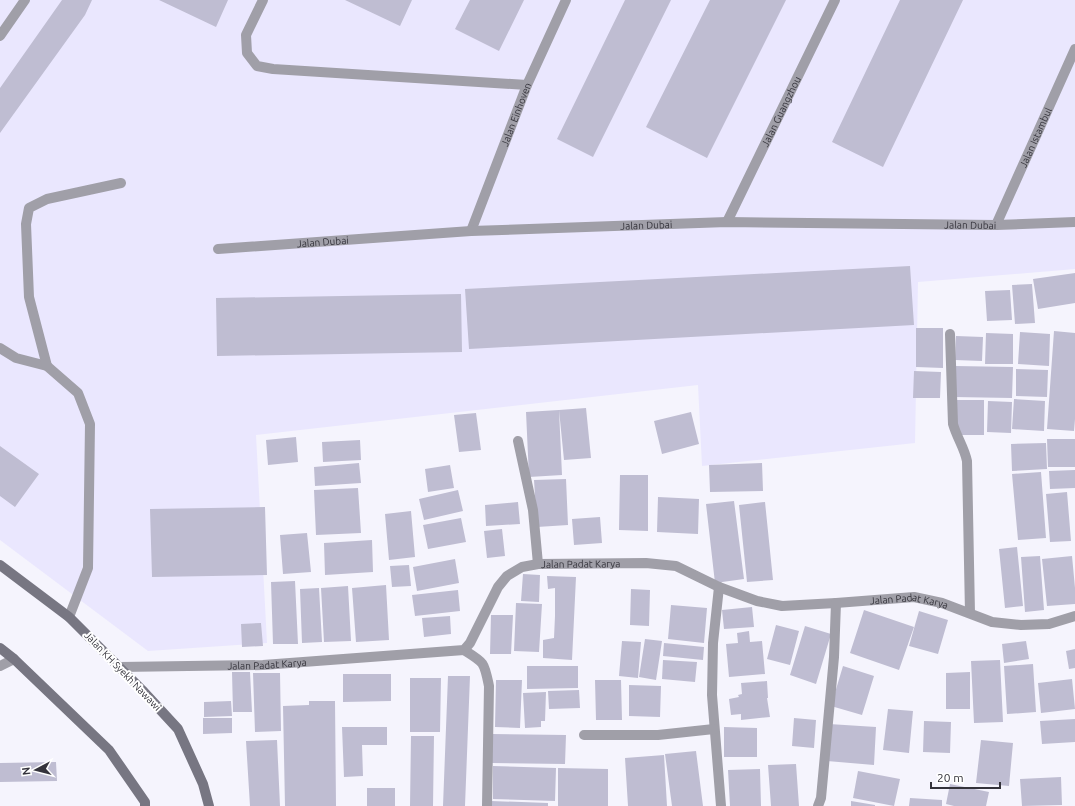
<svg xmlns="http://www.w3.org/2000/svg" width="1075" height="806" font-family="Ubuntu,sans-serif">
<style>
.built{fill:#eae7fe}
.building{fill:#bfbdd2}
.lines{fill:none;stroke-linecap:round;stroke-linejoin:round}
.service{stroke:#a09fa8;stroke-width:10}
.minor{stroke:#a09fa8;stroke-width:10}
.secondary{stroke:#777682;stroke-width:10}
.labels{text-anchor:middle;stroke-width:4;stroke-linejoin:round;paint-order:stroke}
.street-label{font-size:10px;fill:#34333b;stroke:#fff}
</style>
<rect width="100%" height="100%" fill="#f5f4fd"/>
<path class="built" d="M0,0h1075v269l-157,13 -3,161 -213,23 -4,-81 -442,50 11,208 -119,8 -148,-111z"/>
<path class="building" d="M62,0h30l-7,15 -85,118v-45z
M159,0h69l-12,27z
M345,0h67l-12,26z
M470,0h54l-25,51 -44,-22z
M625,0h46l-78,157 -36,-18z
M710,0h76l-79,158 -61,-31z
M900,0h63l-80,167 -51,-25z
M910,266l4,59 -445,24 -4,-60z
M1075,273v30l-37,6 -5,-30z
M1032,284l3,39 -20,1 -3,-39z
M1010,290l2,30 -25,1 -2,-30z
M461,294l1,58 -245,4 -1,-58z
M916,328h27v40l-27,-1z
M1054,331l21,2v86l-1,12 -27,-2z
M1020,332l30,2 -1,32 -31,-2z
M986,333l27,1v30h-28z
M956,336l27,1 -1,24 -27,-1z
M955,366l58,1 -1,31 -58,-1z
M1016,369l32,1 -1,27 -31,-1z
M914,371l27,1 -1,26h-27z
M1014,399l31,2 -1,30 -32,-2z
M957,400h27v35h-27z
M988,401l24,1 -1,31 -24,-1z
M586,408l5,50 -27,2 -5,-50z
M559,410l3,65 -33,2 -3,-65z
M691,412l8,32 -37,10 -8,-33z
M476,413l5,37 -22,2 -5,-37z
M296,437l2,25 -30,3 -2,-25z
M1047,439h28v28h-27z
M360,440l1,20 -38,2 -1,-20z
M1046,443l1,26 -35,2 -1,-27z
M0,446l39,28 -24,33 -15,-11z
M359,463l2,20 -46,3 -1,-19z
M762,463l1,28 -53,1 -1,-27z
M450,465l4,23 -26,4 -3,-23z
M1075,470v18l-25,1 -1,-18z
M1041,472l5,66 -28,2 -6,-66z
M620,475h28v56l-29,-1z
M566,479l2,46 -31,2 -3,-47z
M358,488l3,45 -45,2 -2,-45z
M458,490l5,21 -39,9 -5,-21z
M1067,492l4,49 -21,1 -4,-48z
M658,497l41,2 -1,35 -41,-2z
M734,501l10,78 -29,4 -9,-79z
M518,502l2,22 -34,2 -1,-21z
M765,502l8,78 -26,2 -8,-77z
M265,507l2,68 -115,2 -2,-68z
M411,511l4,46 -26,3 -4,-46z
M600,517l2,26 -28,2 -2,-26z
M461,518l5,24 -38,7 -5,-24z
M502,529l3,27 -18,2 -3,-27z
M307,533l4,39 -28,2 -3,-39z
M372,540l1,32 -48,3 -1,-32z
M1017,547l6,59 -18,2 -6,-59z
M1040,556l4,54 -19,2 -4,-55z
M1072,556l3,32v16l-28,2 -5,-47z
M455,559l4,24 -42,8 -4,-24z
M409,565l2,21 -19,1 -2,-21z
M523,574l17,1 -1,27 -18,-1z
M547,576l29,1 -4,83 -29,-2v-18l11,-2 1,-22v-28l-7,1z
M295,581l3,63h-25l-2,-62z
M386,585l3,55 -33,2 -4,-54z
M348,586l3,55 -27,1 -3,-54z
M319,588l3,54 -20,1 -2,-54z
M631,589l19,1 -1,36 -19,-1z
M458,590l2,21 -45,5 -3,-21z
M516,603l26,1 -3,48 -25,-1z
M671,605l36,3 -3,35 -36,-4z
M752,607l2,20 -30,2 -2,-19z
M864,610l50,17 -15,43 -49,-17z
M919,611l29,9 -10,34 -29,-8z
M491,615h22l-2,39h-21z
M450,616l1,18 -27,3 -2,-19z
M261,623l2,23 -21,1 -1,-23z
M776,625l23,6 -9,34 -23,-6z
M805,626l26,8 -15,50 -26,-9z
M749,631l1,11 12,-1 3,33 -36,3 -3,-33 12,-1 -1,-10z
M645,639l17,2 -6,39 -17,-3z
M622,641l19,1 -3,36 -19,-2z
M1026,641l3,18 -25,4 -2,-19z
M664,643l40,4 -1,13 -40,-4z
M1075,649v19l-6,1 -3,-18z
M663,660l34,2 -2,20 -33,-3z
M1000,660l3,62 -29,1 -3,-62z
M1033,664l3,48 -29,2 -3,-48z
M527,666h51v22l-51,1z
M843,666l31,10 -12,39 -31,-9z
M232,672h18l2,40h-19z
M970,672v37h-24v-36z
M253,673h27l1,58 -26,1z
M343,674h48v27l-48,1z
M448,676h22l-5,130h-22z
M410,678h31l-1,54h-30z
M1072,679l3,30 -34,4 -3,-30z
M496,680h26l-2,48 -25,-1z
M595,680h26l1,40h-26z
M767,681l1,17h-1l3,19 -29,3v-6l-10,1 -2,-16 10,-2 -1,-2 4,-1 -1,-11z
M629,685l32,1 -1,31 -31,-1z
M579,690l1,18 -31,1 -1,-18z
M546,692l-1,29h-4v6l-16,1 -2,-35z
M231,701l1,15 -28,1v-15z
M309,701h26l1,105h-51l-2,-100 26,-1z
M888,709l25,2 -4,42 -26,-3z
M203,718h29v15l-29,1z
M794,718l22,2 -2,28 -22,-2z
M1075,719v23l-33,2 -2,-23z
M924,721l27,1 -1,31 -27,-1z
M829,724l47,3 -2,38 -47,-4z
M342,727h45v18h-25l1,31 -19,1z
M724,727l33,1v29h-33z
M492,734l74,1 -1,29 -73,-1z
M411,736h23l-1,70h-23z
M277,740l3,66h-30l-4,-65z
M981,740l32,3 -4,43 -33,-3z
M696,751l7,55h-31l-7,-52z
M664,755l3,51h-39l-3,-48z
M56,762l1,19 -57,1v-19z
M796,764l3,42h-28l-3,-41z
M493,766l63,2 -1,33 -62,-2z
M558,768l50,1v37h-50z
M760,769l1,37h-31l-2,-36z
M858,771l42,8 -6,27 -41,-8z
M1061,777l1,28 -40,1 -2,-27z
M950,784l39,8 -3,14h-32l-8,-2z
M367,788h28v18h-28z
M910,798l32,2v6h-33z
M491,801l57,2v3h-57z
M851,801l24,4v1h-24z"/>
<g class="lines">
<g class="service">
<path d="M263,0l-17,35 1,18 10,13 16,3 254,16"/>
<path d="M0,36l25,-36"/>
<path id="s1" d="M727,222l108,-222"/>
<path id="s2" d="M996,225l79,-176"/>
<path id="s3" d="M471,231l56,-146 39,-85"/>
<path id="s4" d="M218,249l253,-18 256,-9 269,3 79,-3"/>
<path d="M0,348l16,10 31,8 31,27 12,31 -2,144 -19,49"/>
<path d="M47,366l-18,-69 -3,-73 3,-16 18,-9 74,-16"/>
</g>
<g class="minor">
<path d="M950,334l3,90c4,14 11,23 14,37l3,152"/>
<path d="M518,441l15,69 5,54"/>
<path d="M719,587l-6,56 -1,52 9,111"/>
<path d="M464,650c21,13 20,12 25,36l-2,120"/>
<path d="M0,666l14,-7"/>
<path id="s5" d="M120,667l143,-2 201,-15 6,-7 28,-56 9,-11 15,-9 16,-3 108,-1 30,3 43,21 38,14 25,5 54,-3 78,-6 28,6 50,19 29,3 28,-1 26,-8"/>
<path d="M584,735h74l56,-6"/>
<path d="M818,806l3,-8 13,-141 2,-54"/>
</g>
<path class="secondary" d="M0,565l69,52 73,73 36,39 25,55 6,22
M0,648l14,11 95,91 36,52v4"/>
</g>
<g class="labels">
<g class="street-label">
<text dy="4" stroke="none"><textPath href="#s1" startOffset="123">Jalan Guangzhou</textPath></text>
<text dy="4" stroke="none"><textPath href="#s3" startOffset="125">Jalan Einhoven</textPath></text>
<text dy="4" stroke="none"><textPath href="#s2" startOffset="96">Jalan Istambul</textPath></text>
<text dy="4" stroke="none"><textPath href="#s4" startOffset="429">Jalan Dubai</textPath></text>
<text dy="4" stroke="none"><textPath href="#s4" startOffset="753">Jalan Dubai</textPath></text>
<text dy="4" stroke="none"><textPath href="#s4" startOffset="105">Jalan Dubai</textPath></text>
<text dy="4" stroke="none"><textPath href="#s5" startOffset="507">Jalan Padat Karya</textPath></text>
<text dy="4" stroke="none"><textPath href="#s5" startOffset="844">Jalan Padat Karya</textPath></text>
<text dy="4" stroke="none"><textPath href="#s5" startOffset="147">Jalan Padat Karya</textPath></text>
<text transform="translate(123 671) rotate(46)" y="4">Jalan KH Syekh Nawawi</text>
</g>
</g>
<g transform="translate(36 770) rotate(263)" stroke="#ffffff" stroke-width="3" paint-order="stroke">
<path d="M0-3L7 15L0 10L-7 15Z" fill="#34333b"/>
<text y="-6" font-size="11" font-weight="bold" text-anchor="middle" fill="#34333b">N</text>
</g>
<path d="M931 782v6h69v-6" fill="none" stroke="#34333b" stroke-width="2"/>
<text x="937" y="782" font-size="12" fill="#34333b" stroke="#ffffff" stroke-width="3" paint-order="stroke">20 m</text>
</svg>
